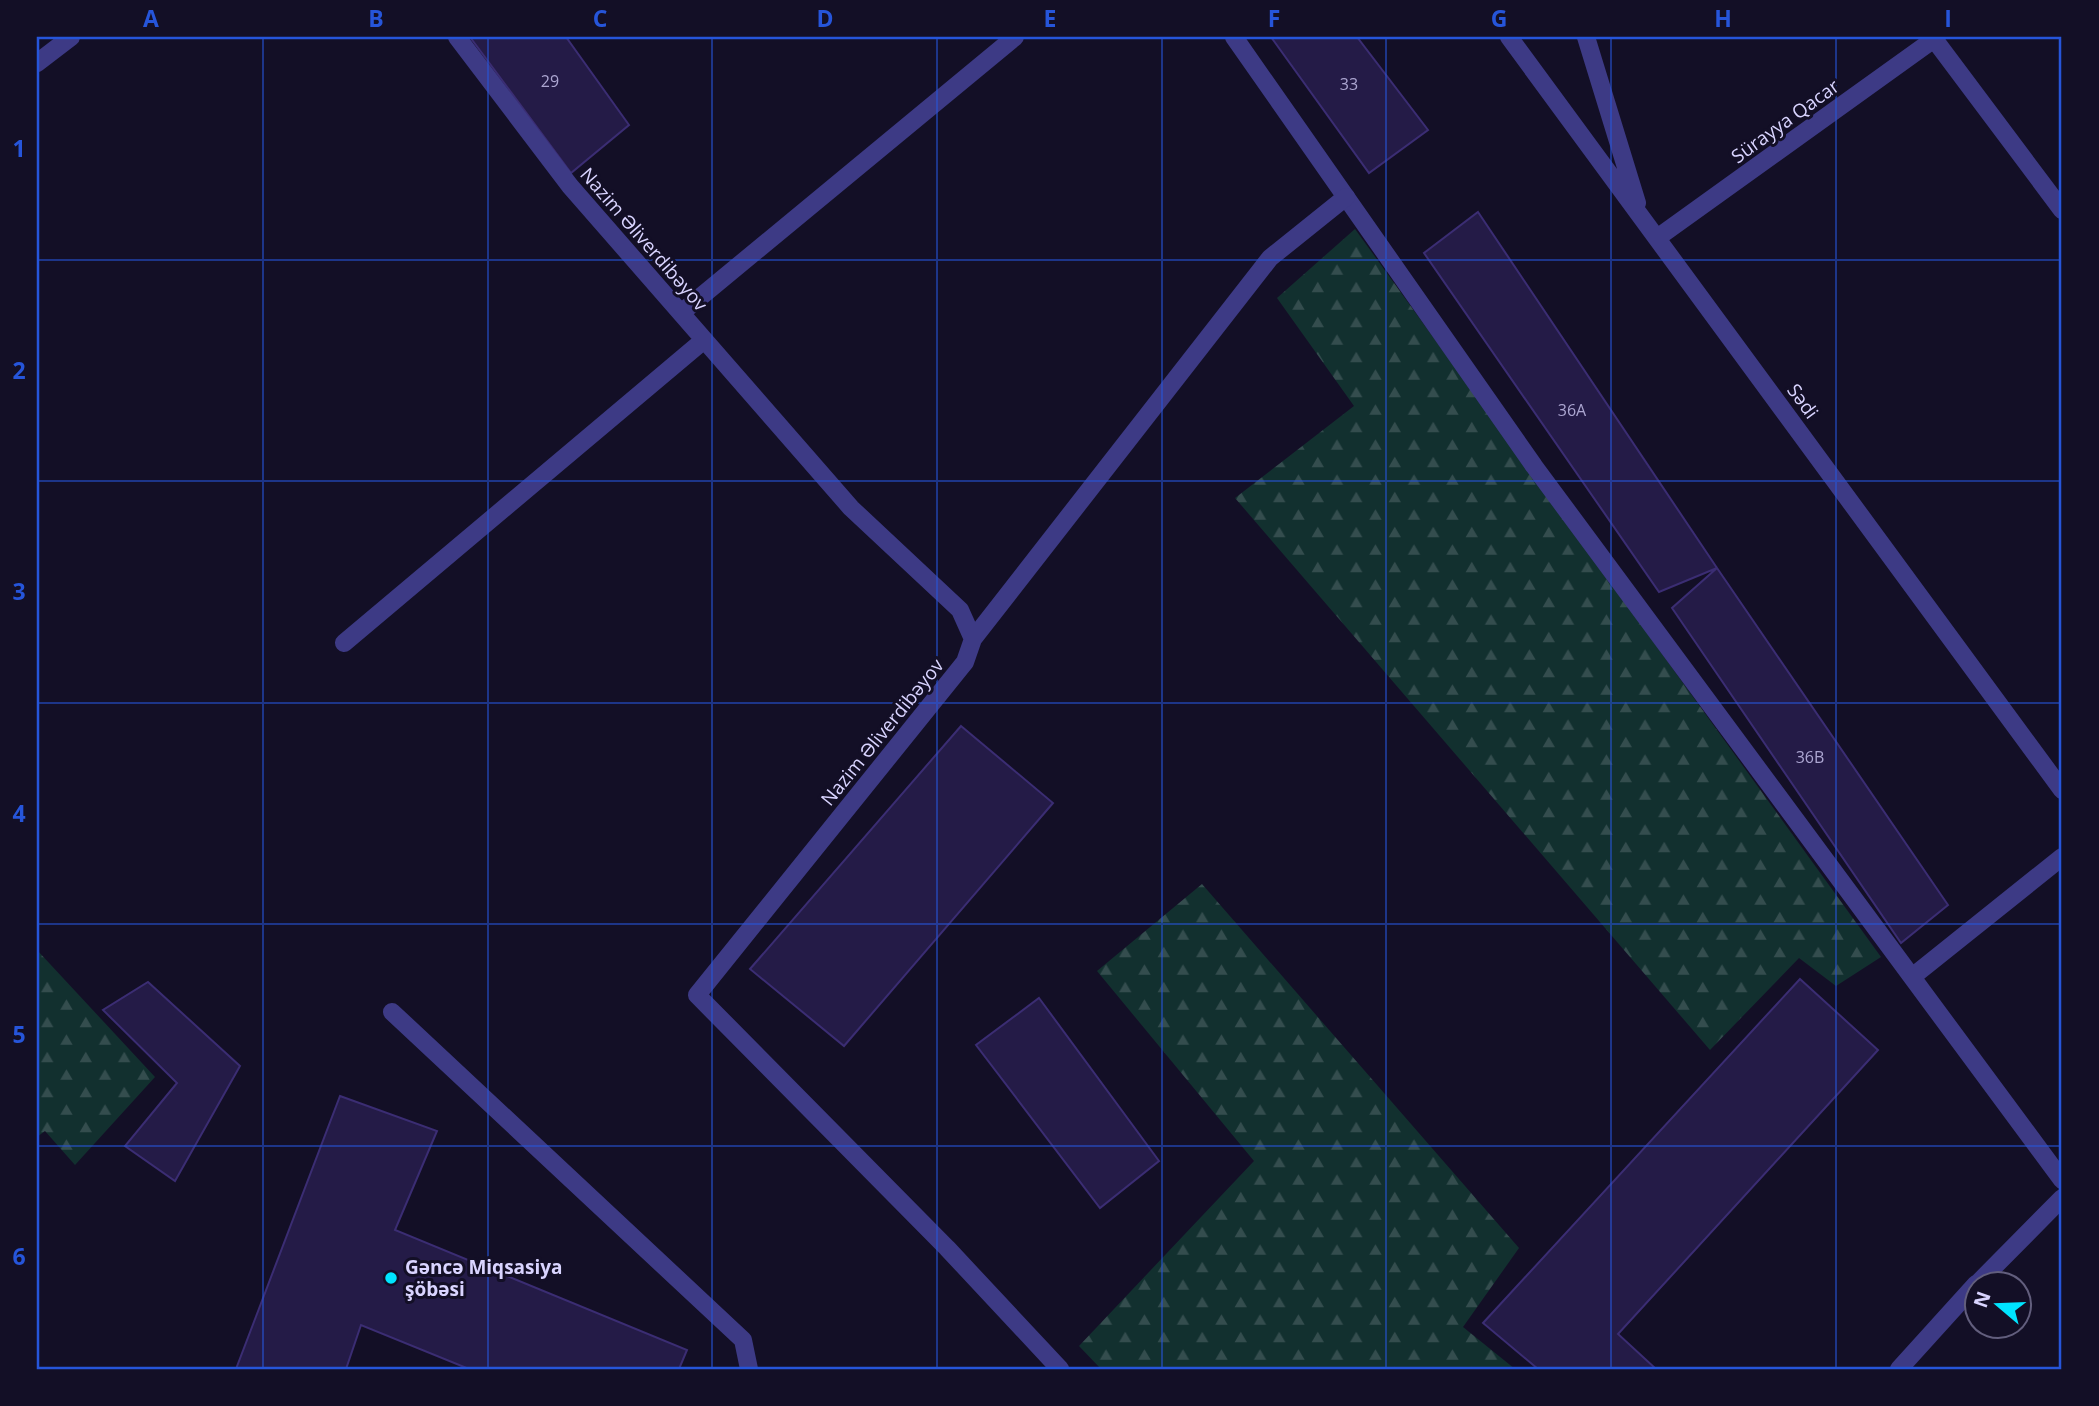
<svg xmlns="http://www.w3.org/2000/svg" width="2099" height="1406" font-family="'Open Sans',sans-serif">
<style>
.forest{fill:url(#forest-firs)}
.building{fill:#241b47;stroke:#3b2d73;stroke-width:2}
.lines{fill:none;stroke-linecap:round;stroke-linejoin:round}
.lane{stroke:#3d3a85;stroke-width:18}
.street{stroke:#3d3a85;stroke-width:18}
.grid{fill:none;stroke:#2655da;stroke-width:2;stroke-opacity:0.55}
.poi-dot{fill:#00e5ff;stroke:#130f26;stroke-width:2.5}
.labels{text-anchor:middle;stroke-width:6;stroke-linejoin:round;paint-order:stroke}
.number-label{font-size:16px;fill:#aca6d1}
.street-label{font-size:19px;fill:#d9d4ff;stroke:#130f26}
.poi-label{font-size:19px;font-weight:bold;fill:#d9d4ff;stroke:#130f26;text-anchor:start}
.neatline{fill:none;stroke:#2655da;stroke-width:2.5}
.grid-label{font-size:23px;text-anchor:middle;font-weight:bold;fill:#2655da}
</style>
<defs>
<pattern id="forest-firs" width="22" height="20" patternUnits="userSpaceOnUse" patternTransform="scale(1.75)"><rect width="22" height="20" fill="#12302f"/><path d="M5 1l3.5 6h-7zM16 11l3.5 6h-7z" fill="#344d4e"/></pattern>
</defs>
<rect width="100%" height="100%" fill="#130f26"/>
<path class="forest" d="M1355,229l526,728 -45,29 -37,-28 -89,92 -475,-552 119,-92 -77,-108z
M1202,884l317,364 -56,79 52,42h-414l-22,-23 175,-185 -157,-190z
M37,950l118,127 -80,88 -30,-34 -8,6z"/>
<path class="building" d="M470,37h96l63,88 -58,48z
M1271,37h86l71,93 -59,43z
M1478,212l239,356 -58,24 -235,-339z
M1717,568l231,337 -47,38 -229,-335z
M961,726l92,77 -209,243 -94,-77z
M1800,979l78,71 -260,284 38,35h-118l-55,-46z
M148,982l92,84 -65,115 -50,-35 52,-63 -74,-73z
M1039,998l120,163 -59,47 -124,-163z
M340,1096l97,35 -42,99 292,120 -8,19h-210l-108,-44 -15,44h-110z"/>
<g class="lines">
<path class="lane" d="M1234,37l300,429 528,714
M37,63l34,-26
M1912,977l150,-120
M392,1012l351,328 6,29"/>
<path class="street" d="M457,37l113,149 281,322 109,102 13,29 -8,23 -268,333 250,253 113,121
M1509,37l553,753
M1586,37l51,166
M1934,39l128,171
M1657,238l280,-201
M681,313l334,-276
M973,639l297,-381 76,-61
M344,643l360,-303
M1977,1284l85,-86
M1899,1369l77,-85"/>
</g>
<path class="grid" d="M263,37v1332M488,37v1332M712,37v1332M937,37v1332M1162,37v1332M1386,37v1332M1611,37v1332M1836,37v1332M37,260h2025M37,481h2025M37,703h2025M37,924h2025M37,1146h2025"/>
<circle class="poi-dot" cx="391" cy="1278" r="7"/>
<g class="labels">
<g class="number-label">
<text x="550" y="87">29</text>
<text x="1349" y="90">33</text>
<text x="1572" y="416">36A</text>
<text x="1810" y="763">36B</text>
</g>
<g class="street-label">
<text transform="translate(1785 121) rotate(-36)" y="7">Sürayya Qacar</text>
<text transform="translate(644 239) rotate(49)" y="7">Nazim Əliverdibəyov</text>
<text transform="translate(1803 401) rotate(54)" y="7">Sədi</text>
<text transform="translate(882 732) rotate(-51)" y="7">Nazim Əliverdibəyov</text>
</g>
<g class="poi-label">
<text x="405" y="1274">Gəncə Miqsasiya<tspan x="405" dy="22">şöbəsi</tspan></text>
</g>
</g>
<rect width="2099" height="1406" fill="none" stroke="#130f26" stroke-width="77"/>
<g transform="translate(1998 1305) rotate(289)"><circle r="33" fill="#130f26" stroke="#625e7d" stroke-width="2"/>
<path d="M0-5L12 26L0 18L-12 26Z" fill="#00e5ff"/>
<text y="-10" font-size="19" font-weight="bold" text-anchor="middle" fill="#d9d4ff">N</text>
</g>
<rect x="38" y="38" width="2022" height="1330" class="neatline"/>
<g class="grid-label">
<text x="151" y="27">A</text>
<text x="376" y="27">B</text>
<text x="600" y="27">C</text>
<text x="825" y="27">D</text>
<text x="1050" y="27">E</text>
<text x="1274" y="27">F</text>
<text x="1499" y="27">G</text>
<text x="1723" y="27">H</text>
<text x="1948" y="27">I</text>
<text x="19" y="157">1</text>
<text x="19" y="379">2</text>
<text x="19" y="600">3</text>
<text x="19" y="822">4</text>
<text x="19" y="1043">5</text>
<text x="19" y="1265">6</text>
</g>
</svg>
